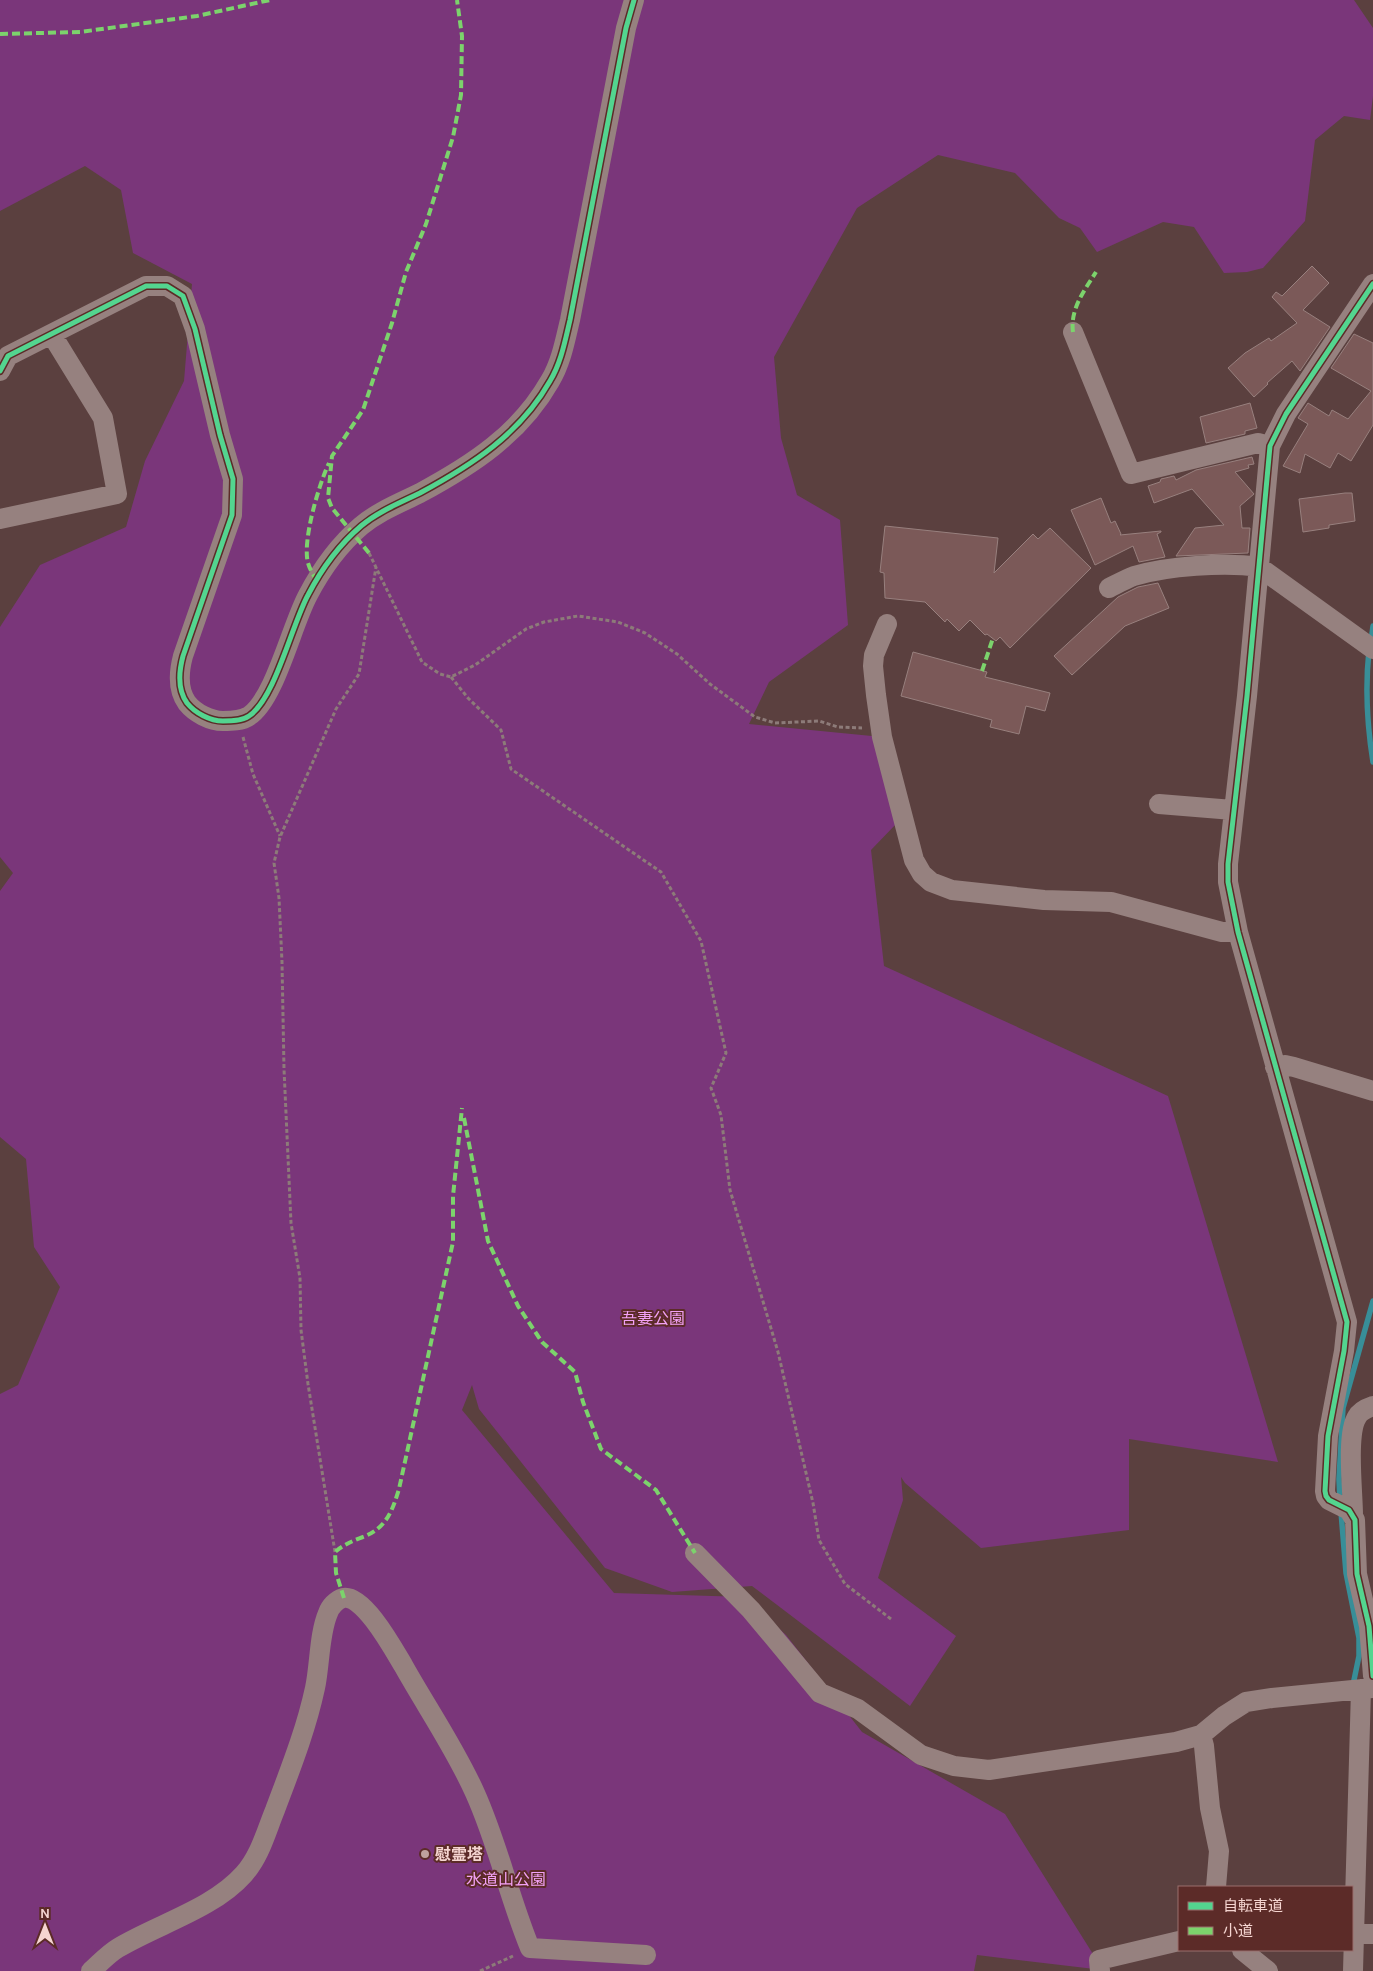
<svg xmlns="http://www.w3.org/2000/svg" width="1373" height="1971" font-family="Karla,'Noto Sans JP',sans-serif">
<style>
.green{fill:#7a367a}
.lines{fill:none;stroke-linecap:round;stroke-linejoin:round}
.stream{stroke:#388e98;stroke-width:5.5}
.building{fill:#7b5958;stroke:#98807e}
.path{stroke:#8d7b79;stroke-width:3;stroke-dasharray:4 2.5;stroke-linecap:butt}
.minor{stroke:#96817f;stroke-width:20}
.quiet{stroke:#7cd36c;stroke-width:4;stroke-dasharray:8 4;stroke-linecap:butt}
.cycleway-casing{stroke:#5c2b28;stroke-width:8}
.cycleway{stroke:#53d58f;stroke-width:5}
.poi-dot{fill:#bfa19e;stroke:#5c2b28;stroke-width:2}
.labels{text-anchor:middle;stroke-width:4;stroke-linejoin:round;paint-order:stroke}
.park-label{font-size:16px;fill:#f2a1f5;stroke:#5c2b28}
.poi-label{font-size:16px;font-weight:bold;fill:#f5d5d1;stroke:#5c2b28;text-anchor:start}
</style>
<rect width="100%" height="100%" fill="#5b403f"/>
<path class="green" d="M0,0h1354l19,28v68l-3,24 -26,-4 -29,24 -10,81 -42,47 -16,4 -23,1 -30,-46 -31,-5 -66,30 -17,-24 -21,-10 -44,-45 -77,-18 -81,53 -83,149 7,81 16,57 43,25 8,105 -79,57 -20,42 133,13 15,86 -26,27 13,116 284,130 110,366 -149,-23v91l-148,18 -76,-65 -4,-6 2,23 -25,78 78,58 -46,70 -158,-120 -80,6 -67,-24 -126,-159 -7,-24 -10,25 152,183 131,4 41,38 76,97 143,82 98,156 -126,-15 -3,16h-974v-577l18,-9 42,-98 -26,-40 -8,-88 -26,-22v-246l13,-18 -13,-16v-230l40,-62 86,-38 19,-66 39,-80 8,-97 -59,-31 -12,-63 -36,-24 -85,45z"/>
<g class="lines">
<path class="stream" d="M1371,641l2,-15
M1369,650c-4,38 -2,75 4,112
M1340,1500l-1,-21 4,-71 30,-107
M1341,1512l5,61 13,65v18l-5,24"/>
</g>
<path class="building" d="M1312,266l17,17 -26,27 27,17 -30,44 -8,-10 -25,22 1,1 -14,13 -26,-29 17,-15 24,-15 2,3 26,-18 -25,-26 4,-5 6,4z
M1354,334l19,9v82l-22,36 -13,-8 -8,15 -25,-14 -5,19 -17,-7 25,-42 -10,-6 10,-15 21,13 3,-6 16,9 23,-28 -40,-23z
M1250,403l7,25 -12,3v3l-39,9 -6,-26z
M1252,457l2,7 -6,1 1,3 -14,4 19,22 -14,12 2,22h8l-2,25 -72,3 19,-28 29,-3 -32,-36 -38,14 -6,-17 12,-4 1,-3 13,-3 2,4 20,-10z
M1345,493h7l3,28 -26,4v3l-26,4 -4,-33z
M1101,498l10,25 4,-2 6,13 -1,1 41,-4v1l-4,2 8,23 -26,5 -6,-16 -38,19 -24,-55z
M885,526l113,12 -4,35 39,-39 5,5 12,-11 41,40 -81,80 -10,-11 -4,4 -9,-7 -2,1 -15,-15 -11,11 -12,-12 -2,3 -20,-20 -40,-4 -1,-25 -4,-1z
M1158,583l11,25 -44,18 -53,49 -18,-19 64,-59 20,-10z
M913,652l74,20 -2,5 65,16 -5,18 -19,-5 -7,28 -29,-7 2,-7 -91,-24z"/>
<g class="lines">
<path class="path" d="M369,553l53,109 18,12 11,3 24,-12 51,-36 18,-7 34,-6 40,6 27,11 32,21 33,30 45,33 20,6 44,-2 19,6 24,1
M451,677l17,21 33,32 10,39 150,103 40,69 25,112 -15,35 10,27 9,75 48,162 35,151 6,37 26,44 46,35
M243,737l10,37 27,62
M335,1552l-27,-168 -7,-54 -1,-52 -9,-55 -7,-154 -2,-107 -3,-64 -5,-35 6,-26 56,-128 23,-35 17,-107
M480,1971l33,-15"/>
<path class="minor" d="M1373,284l-87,130 -16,32 -23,250 -19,168v18l10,50 109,390 -3,29 -16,85 -3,55 1,5 3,4 20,10 6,10 2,54 12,52 4,50
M1073,332l58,142 127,-31 12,3
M0,371l8,-15 138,-70h21l16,10 12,33 25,106 13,44 -1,36 -49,141c-4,15 -6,33 4,47 8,10 23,18 36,18 8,0 19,0 26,-5 26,-17 43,-92 59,-121 13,-25 32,-51 53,-69 18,-15 39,-23 59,-33 52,-28 100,-59 130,-112 11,-18 15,-40 20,-61l56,-292 8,-28
M0,519l117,-25 -14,-76 -51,-83
M1109,588c8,-4 17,-9 25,-12 33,-10 91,-14 125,-9l114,82
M887,624l-13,31 -1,11 3,29 6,42 32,123 8,14 9,8 21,8 92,10 67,2 111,30h16
M1159,804l74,6
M1275,1067l10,-2 9,2 79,24
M1353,1515c0,-22 -7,-81 4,-98 3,-6 10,-9 16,-11
M695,1553l56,57 69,83 38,16 63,46 33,11 35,4 187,-28 25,-7 23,-19 22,-14 26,-4 101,-10
M1201,1735l3,11 6,62 9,43 -3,36
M1354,1934h19
M1242,1950l26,21
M91,1971c9,-8 17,-17 27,-23 40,-24 95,-39 126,-74 16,-18 22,-42 31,-64 15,-40 31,-80 40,-122 5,-23 4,-54 13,-75 2,-6 8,-13 15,-15 20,-5 51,52 60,67 24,43 52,83 72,128 23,51 34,104 55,155l116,7
M1100,1971l-1,-11 80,-19
M1353,1971l8,-282"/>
<path class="quiet" d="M0,34l80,-2 117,-16 73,-16
M1073,332c-3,-23 11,-41 23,-60
M369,553l-37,-45 -4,-10 4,-42 31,-46 29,-87 14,-51 20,-48 27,-87 8,-42 1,-59 -5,-36
M317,581c-3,-5 -7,-11 -9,-18 -6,-22 11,-79 21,-100
M982,671l11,-33
M464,1118l24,123 30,65 24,36 33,30 8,30 18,47 55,41 39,63
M344,1598l-8,-25 -1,-21c8,-7 17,-11 28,-15 23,-9 29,-25 36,-48l54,-247v-46l9,-88"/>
<defs>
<path id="cycleway" d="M1373,284l-87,130 -16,32 -23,250 -19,168v18l10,50 109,390 -3,29 -16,85 -3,55 1,5 3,4 20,10 6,10 2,54 12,52 4,50
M0,371l8,-15 138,-70h21l16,10 12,33 25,106 13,44 -1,36 -49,141c-4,15 -6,33 4,47 8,10 23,18 36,18 8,0 19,0 26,-5 26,-17 43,-92 59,-121 13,-25 32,-51 53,-69 18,-15 39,-23 59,-33 52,-28 100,-59 130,-112 11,-18 15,-40 20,-61l56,-292 8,-28"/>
</defs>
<use href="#cycleway" class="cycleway-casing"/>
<use href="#cycleway" class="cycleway"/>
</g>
<circle class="poi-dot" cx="425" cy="1854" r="5"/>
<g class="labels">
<g class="park-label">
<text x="653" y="1324">吾妻公園</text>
<text x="506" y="1885">水道山公園</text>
</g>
<g class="poi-label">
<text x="435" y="1860">慰霊塔</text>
</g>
</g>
<rect x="1178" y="1886" width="175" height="65" fill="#5c2b28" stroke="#996f6c"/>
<rect x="1188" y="1902" width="25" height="8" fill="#53d58f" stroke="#996f6c"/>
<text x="1223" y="1911" font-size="15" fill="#f5d5d1">自転車道</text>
<rect x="1188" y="1927" width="25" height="8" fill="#7cd36c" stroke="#996f6c"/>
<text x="1223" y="1936" font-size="15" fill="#f5d5d1">小道</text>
<g transform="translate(45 1926)" stroke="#5c2b28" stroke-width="4" paint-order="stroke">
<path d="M0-4L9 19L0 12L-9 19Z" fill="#f5d5d1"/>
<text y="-8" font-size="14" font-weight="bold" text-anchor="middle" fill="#f5d5d1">N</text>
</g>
</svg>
